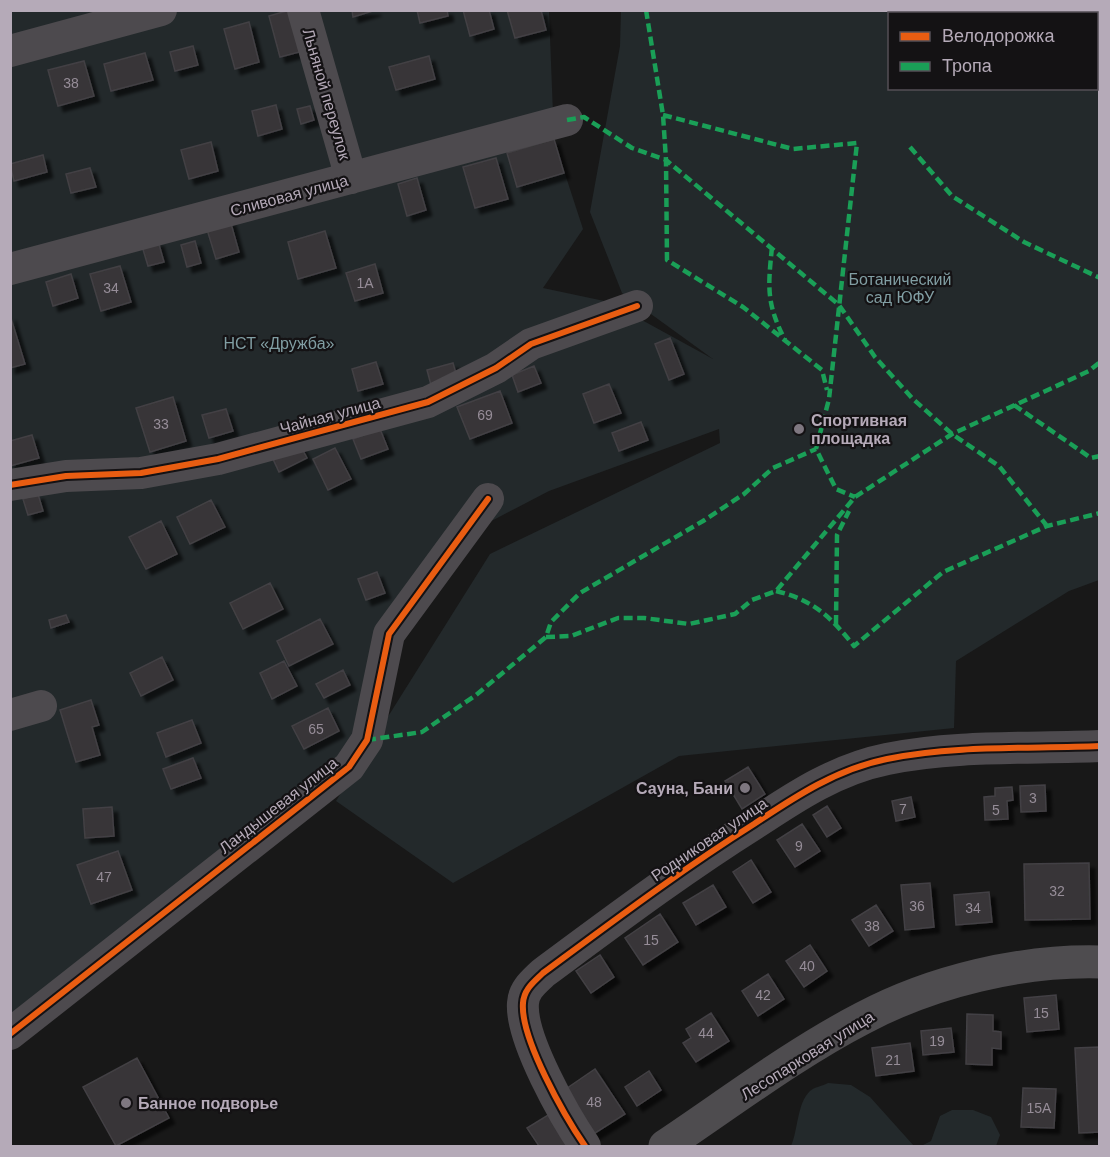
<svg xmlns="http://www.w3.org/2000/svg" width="1110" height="1157" font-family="Helvetica,sans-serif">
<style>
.green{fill:#23292b;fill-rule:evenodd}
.building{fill:#373537;stroke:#434044;stroke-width:1.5;filter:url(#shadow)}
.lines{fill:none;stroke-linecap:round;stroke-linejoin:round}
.minor{stroke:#4d4a4e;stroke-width:32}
.major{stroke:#4e4c4f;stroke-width:33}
.quiet{stroke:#1a9f57;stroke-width:4.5;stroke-dasharray:9 4.5;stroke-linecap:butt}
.cycleway-casing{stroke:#141214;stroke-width:10}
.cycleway{stroke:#e95d12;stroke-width:6}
.poi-dot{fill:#7e7780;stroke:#141214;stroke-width:2}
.labels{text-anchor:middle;stroke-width:4.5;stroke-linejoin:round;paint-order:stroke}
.number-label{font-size:14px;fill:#968d98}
.street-label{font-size:16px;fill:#b5aab8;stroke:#141214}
.park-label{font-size:16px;fill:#819ea3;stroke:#141214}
.poi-label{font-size:16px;font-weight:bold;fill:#b5aab8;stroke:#141214;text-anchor:start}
</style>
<defs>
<filter id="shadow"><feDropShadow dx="5.5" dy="5.5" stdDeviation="1.5" flood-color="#0009"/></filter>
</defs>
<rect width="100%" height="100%" fill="#181818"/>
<path class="green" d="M11,11h538l5,129 29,89 -40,59 66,14 104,57 -91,-66 -32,-81 30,-166 1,-35h478v569l-30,11 -113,70 -2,67 -275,28 -226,127 -117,-82 8,-13 -333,260zM890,14h206v74h-206zM719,429l1,14 -230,111 -138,220 30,-127 96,-119 71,-37z
M828,1083l23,2 19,12 44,49h-123c7,-15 6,-43 19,-55 4,-4 13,-5 18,-8z
M952,1110h21l18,7 9,18 -4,11h-75l10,-5 9,-25z"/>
<path class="building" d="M290,10l13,41 -23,6 -11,-41z
M352,10h24l-23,7z
M417,10h30l1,6 -28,7z
M463,10h26l5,19 -24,7z
M507,10h34l5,20 -31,8z
M249,22l10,40 -24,7 -11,-40z
M193,46l5,19 -23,6 -5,-19z
M145,53l8,27 -42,11 -7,-27z
M429,56l6,23 -39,11 -7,-23z
M84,61l10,35 -36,10 -10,-36z
M276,105l6,24 -24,7 -6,-25z
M310,106l4,14 -13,4 -4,-15z
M554,139l10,34 -47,14 -10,-34z
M211,142l7,29 -29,8 -8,-29z
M43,155l4,17 -33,9 -4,-17z
M496,158l12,41 -33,9 -12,-41z
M90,168l6,19 -25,6 -5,-19z
M417,178l9,32 -19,6 -9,-32z
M230,220l9,32 -23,7 -10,-33z
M325,231l11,37 -38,11 -10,-37z
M158,241l6,21 -16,4 -6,-20z
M195,241l6,22 -14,4 -6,-22z
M375,264l8,29 -28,8 -9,-28z
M120,266l11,36 -30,9 -11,-37z
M71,274l7,24 -25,8 -7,-24z
M10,315l15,49 -15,4z
M670,338l14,36 -15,6 -14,-36z
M376,362l7,22 -25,7 -6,-22z
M453,363l4,14 -26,8 -4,-15z
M534,366l7,17 -23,9 -6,-17z
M609,384l12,29 -27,10 -11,-29z
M500,391l12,32 -42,16 -13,-32z
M173,397l13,44 -36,11 -14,-44z
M226,409l7,22 -24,7 -7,-23z
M641,422l7,18 -29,11 -7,-18z
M380,429l8,20 -27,10 -8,-20z
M32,435l7,23 -29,8v-25z
M300,445l7,13 -28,14 -6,-13z
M335,448l16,31 -23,11 -15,-31z
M38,494l5,17 -15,4 -5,-16z
M211,500l14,27 -35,17 -13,-27z
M161,521l16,33 -31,15 -17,-32z
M377,572l8,21 -19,7 -8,-21z
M270,583l13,26 -40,20 -13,-26z
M66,615l3,7 -18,6 -2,-8z
M320,619l13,25 -44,22 -12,-25z
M162,657l11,23 -32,16 -11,-23z
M284,661l13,25 -25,13 -12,-26z
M343,670l7,15 -26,13 -8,-14z
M91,700l8,25 -7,2 8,28 -24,7 -16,-52z
M328,708l11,23 -35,18 -12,-23z
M192,720l9,23 -35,14 -9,-24z
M193,758l8,20 -30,11 -8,-20z
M748,767l17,27 -23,15 -17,-28z
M1045,785l1,26 -25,1 -1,-26z
M1012,787l1,13 -6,1 1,18 -23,1 -1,-23 11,-1v-8z
M911,797l4,20 -19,4 -4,-20z
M827,806l14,22 -14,9 -14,-22z
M112,807l2,29 -29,2 -2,-29z
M802,824l18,27 -25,16 -18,-27z
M118,851l14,39 -41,14 -14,-39z
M751,860l20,32 -18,11 -20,-31z
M1089,863l1,56 -65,1 -1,-56z
M930,883l4,44 -29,3 -4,-45z
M713,885l13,22 -30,18 -13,-22z
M989,892l3,30 -36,3 -2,-30z
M876,905l17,26 -24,15 -17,-26z
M660,914l18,28 -35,23 -18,-27z
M810,945l17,26 -23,16 -18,-26z
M600,955l14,22 -23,16 -15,-22z
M768,974l16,25 -26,17 -16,-25z
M1056,995l3,34 -32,3 -3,-34z
M711,1013l18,28 -33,21 -13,-19 8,-5 -5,-9z
M967,1014l26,1v16l8,1v17l-9,-1v17l-26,-1z
M951,1028l3,24 -31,3 -2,-24z
M910,1043l4,28 -38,5 -4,-28z
M1100,1047v85l-21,1 -4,-85z
M137,1058l32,60 -53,28 -33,-59z
M595,1069l30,45 -33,21 -29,-44z
M649,1071l12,19 -24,16 -12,-19z
M1023,1088l33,1 -2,39 -33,-1z
M553,1112l22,34h-36l-12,-18z"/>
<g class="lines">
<path class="minor" d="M303,10l48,168
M10,51l151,-41
M10,269l557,-149
M10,485l56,-9 75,-3 77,-14 210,-57 68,-34 35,-24 106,-38
M10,715l31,-9
M10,1034l339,-267 18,-27 22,-106 99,-135
M585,1146c-20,-29 -65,-108 -62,-143 1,-14 11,-21 20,-30 69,-51 138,-103 211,-149 42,-28 83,-55 133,-65 67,-14 144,-10 213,-13"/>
<path class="major" d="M665,1146c63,-42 130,-93 198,-128 70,-37 158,-58 237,-56"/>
<path class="quiet" d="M646,10l17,105 3,45 173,145 36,52 37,41 40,36 47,32 48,60
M663,115l130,34 64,-6 -28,256 -13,50 20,40 19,8
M567,120l17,-3 48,31 34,12 1,100 76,47 79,63 5,20
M910,147l42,49 72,46 76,36
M772,247c-4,40 -6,56 13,93
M1014,405l77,53 9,-2
M776,591c37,9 54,25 78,55l89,-74 104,-46 53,-13
M836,624l1,-89 12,-24
M546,637l25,-1 47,-18h26l45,6 46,-10 17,-14 24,-9 79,-94 97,-63 137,-63 11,-9
M367,740l55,-8 54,-37 70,-58 5,-15 29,-29 123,-72 41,-27 29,-26 43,-19"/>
<defs>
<path id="cycleway" d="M10,485l56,-9 75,-3 77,-14 210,-57 68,-34 35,-24 106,-38
M10,1034l339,-267 18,-27 22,-106 99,-135
M585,1146c-20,-29 -65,-108 -62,-143 1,-14 11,-21 20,-30 69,-51 138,-103 211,-149 42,-28 83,-55 133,-65 67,-14 144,-10 213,-13"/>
</defs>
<use href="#cycleway" class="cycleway-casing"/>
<use href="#cycleway" class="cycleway"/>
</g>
<g class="poi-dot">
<circle cx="799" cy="429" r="6"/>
<circle cx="745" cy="788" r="6"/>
<circle cx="126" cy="1103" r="6"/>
</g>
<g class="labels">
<g class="number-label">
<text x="71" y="88">38</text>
<text x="365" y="288">1А</text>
<text x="111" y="293">34</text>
<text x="485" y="420">69</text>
<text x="161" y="429">33</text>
<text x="316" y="734">65</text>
<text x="1033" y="803">3</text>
<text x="903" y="814">7</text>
<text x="996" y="815">5</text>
<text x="799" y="851">9</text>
<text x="104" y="882">47</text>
<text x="1057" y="896">32</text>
<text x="917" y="911">36</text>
<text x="973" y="913">34</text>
<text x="872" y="931">38</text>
<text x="651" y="945">15</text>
<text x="807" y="971">40</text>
<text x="763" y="1000">42</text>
<text x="1041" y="1018">15</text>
<text x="706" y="1038">44</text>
<text x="937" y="1046">19</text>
<text x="893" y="1065">21</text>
<text x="594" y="1107">48</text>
<text x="1039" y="1113">15А</text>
</g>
<g class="street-label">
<text transform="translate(327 94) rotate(74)" y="6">Льняной переулок</text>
<text transform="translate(289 195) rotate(-15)" y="6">Сливовая улица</text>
<text transform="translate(330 415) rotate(-15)" y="6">Чайная улица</text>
<text transform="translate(278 805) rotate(-38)" y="6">Ландышевая улица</text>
<text transform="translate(709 839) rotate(-34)" y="6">Родниковая улица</text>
<text transform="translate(807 1055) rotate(-32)" y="6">Лесопарковая улица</text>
</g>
<g class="park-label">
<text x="900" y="285">Ботанический<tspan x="900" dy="18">сад ЮФУ</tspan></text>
<text x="279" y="349">НСТ «Дружба»</text>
</g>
<g class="poi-label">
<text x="811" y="426">Спортивная<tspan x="811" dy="18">площадка</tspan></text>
<text x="733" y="794" text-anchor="end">Сауна, Бани</text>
<text x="138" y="1109">Банное подворье</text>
</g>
</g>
<rect width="1110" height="1157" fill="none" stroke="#b5aab8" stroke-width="24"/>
<rect x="888" y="12" width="210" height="78" fill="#141214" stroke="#544f56" stroke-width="1.5"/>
<rect x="900" y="32" width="30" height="9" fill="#e95d12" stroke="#544f56" stroke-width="1.5"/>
<text x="942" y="42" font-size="18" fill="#b5aab8">Велодорожка</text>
<rect x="900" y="62" width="30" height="9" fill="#1a9f57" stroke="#544f56" stroke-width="1.5"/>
<text x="942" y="72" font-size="18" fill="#b5aab8">Тропа</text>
</svg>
